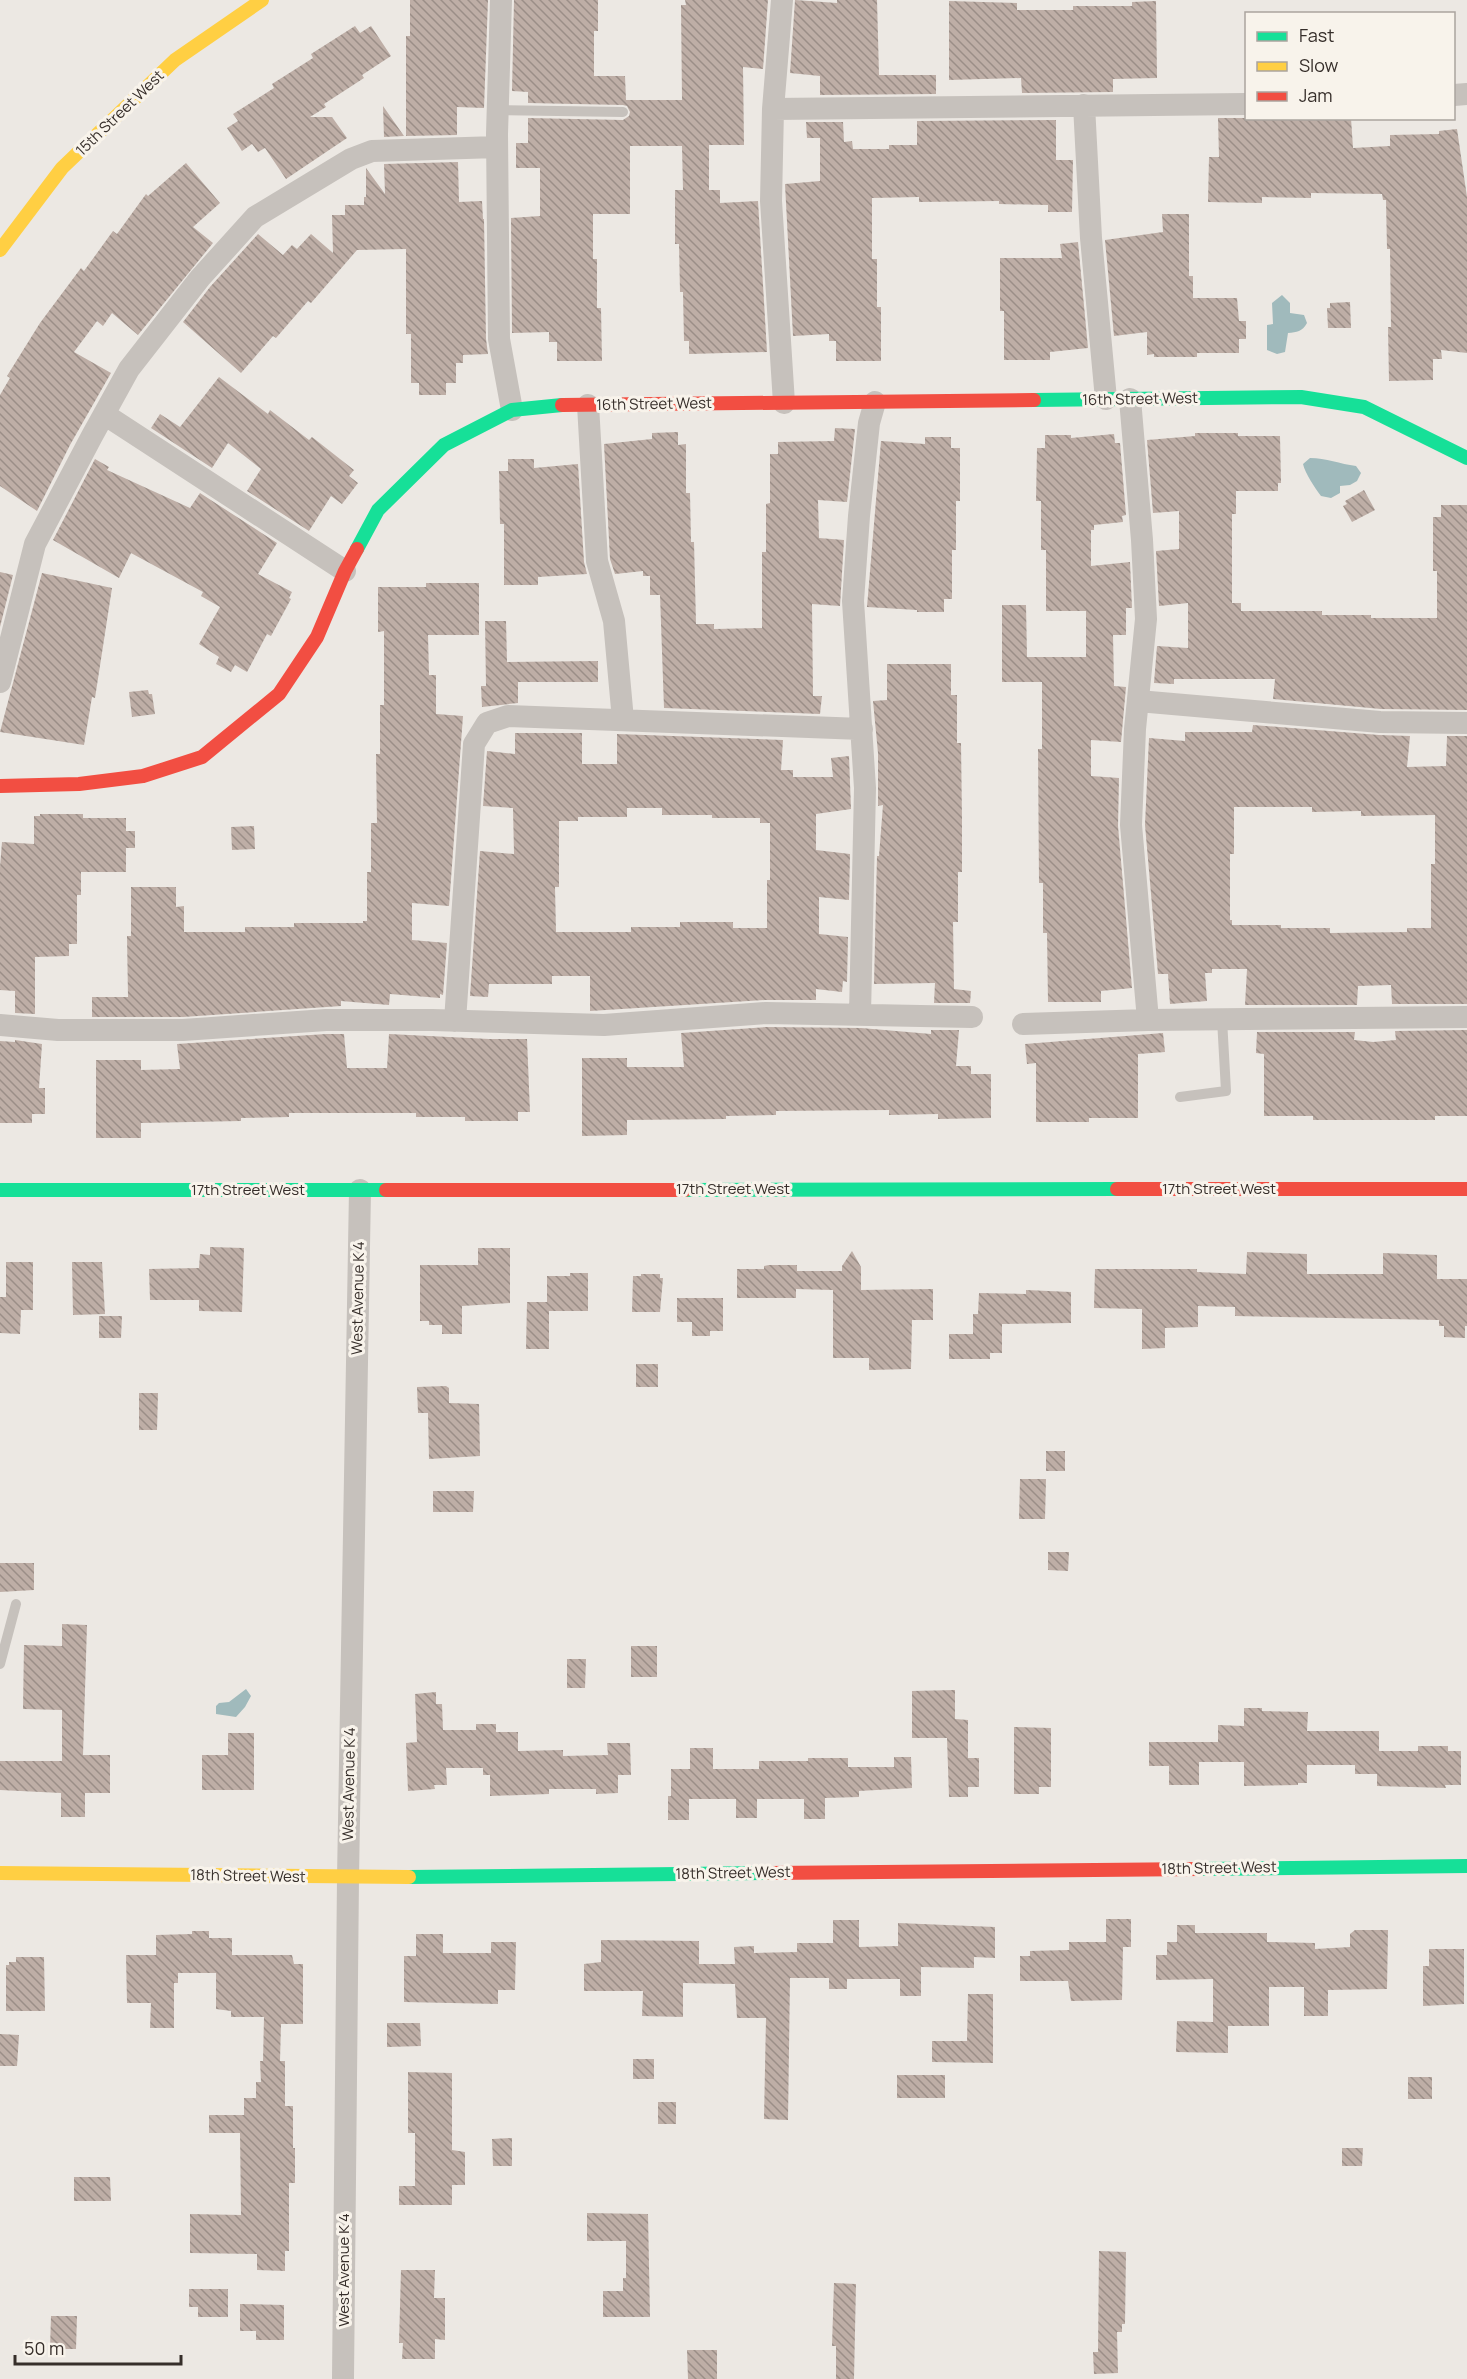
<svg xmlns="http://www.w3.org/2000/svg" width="1467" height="2379" font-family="Manrope,sans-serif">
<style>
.water{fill:#a0babc}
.building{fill:url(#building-back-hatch);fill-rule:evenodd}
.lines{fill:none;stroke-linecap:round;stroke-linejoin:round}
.lane{stroke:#c6c1bc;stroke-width:10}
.street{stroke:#c6c1bc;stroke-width:22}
.fast{stroke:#16e098;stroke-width:14}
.slow{stroke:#ffcf43;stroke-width:14}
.jam{stroke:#f24e42;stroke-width:14}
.labels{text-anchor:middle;stroke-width:6;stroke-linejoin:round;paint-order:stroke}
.street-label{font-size:15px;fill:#362e2a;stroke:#f8f3eb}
</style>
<defs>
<pattern id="building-back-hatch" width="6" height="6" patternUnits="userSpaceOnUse" patternTransform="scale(1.5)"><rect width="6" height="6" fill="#beaea6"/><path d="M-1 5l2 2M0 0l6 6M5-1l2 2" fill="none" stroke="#9b8e87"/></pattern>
</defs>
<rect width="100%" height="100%" fill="#ece8e3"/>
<path class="water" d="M1282,295l8,8v10l14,2 3,8c-5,9 -10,9 -19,10l-3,19 -8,2 -10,-4v-25l6,-1 -1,-21z
M1310,458c16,0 30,6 46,8l5,7 -4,8 -7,4 -10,1v7l-9,5 -10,-2c-6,-8 -16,-23 -18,-32z
M246,1689l5,7 -6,11 -9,10 -20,-3v-8l3,-3 10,-1z"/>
<path class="building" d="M410,0h78l-4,108 -27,-1v28l-51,1v-100h4z
M514,0h84v31h-4v45h31l1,24h56l-1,-95h5l-1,-5h83l-5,69 -20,-2 1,78h-35v45h11v13l38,-2 9,151 -78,2v-13h-5l-1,-49h-3l-1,-48h-4v-54h8l-1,-44h-52v68h-37v45h4v49h4l1,53h-45v-19h-8v-10l-37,1 -1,-115 29,-2v-48h-24v-25h12v-25l95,2 6,-4 1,-4 -3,-6 -4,-1 -95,-2v-11l-16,-1z
M795,0l42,3v-3h40l2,75h57v19l-116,1v-19l-30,-3z
M949,1l68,2v7h56v-4h59v-4l24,-1 1,77 -44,1v13l-91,1 -1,-15 -72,2z
M355,26l5,7 11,-7 20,30 -29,19 2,3 -40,26 2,3 -16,10h22l15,21 -61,41 -21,-31 -7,4 -6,-8 -10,7 -15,-23 11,-7 -5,-7 41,-26 -2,-4 41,-26 -2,-4z
M383,106l21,30 -20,1z
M1218,118h133l2,30 37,-2v-11l49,-1v-3l18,-2 10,68v156l-26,-3 1,9h-9v21l-44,1 -1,-54h3l-1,-78h-3l-1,-49h-3l-1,-6 -71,-1v5l-49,-1v6l-54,-1 1,-45h10z
M1056,120v40h17l-1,52h-24v-7l-49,-1v-3l-80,1v-5l-47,1v61h5v48h4v54h-45v-20h-7v-7l-36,2 -8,-152 35,-3v-43h-13l-1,-16h37l1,20 8,-1 1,8h36v-4h28v-24z
M458,162l1,40 23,-1 1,18h1l2,120 2,15 -25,1v8h-7v20h-10v12h-27v-12h-8v-49h-5v-85l-49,1 -46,53 -3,-2 -32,37 -3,-2 -32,37 -58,-51 27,-35 48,-53 25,21 9,-10 5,4 14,-15 22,19 -1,-38h13v-10h19v-8h2v-29l19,26 -1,-30z
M186,163l34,40 -27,24 20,16 -75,92 -26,-22 -9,13 -6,-5 -23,31 37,21 -41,72 -33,66 -37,-25v-91l10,-17 -3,-2 33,-53 41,-55 3,3 29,-40 4,3 29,-40 2,2z
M1162,214h27v62h4v22h44l2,23h7v18h-7v14h-42v4h-43v-3l-7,1v-23l-33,4 -9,-96 58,-8z
M1078,242l10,106 -38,4v8h-46v-49h-4v-53h62l-2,-14z
M1350,302l1,26h-23l-1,-20h3v-5z
M219,377l49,37 2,-4 39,30 3,-3 42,33 -5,6 9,7 -16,21 -11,-8 -22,35 -62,-40 14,-22 -33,-26 -16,25 -61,-40 9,-14 20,13z
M835,428l20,1 -8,73 -29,-2 1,38 25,2 -4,66 -28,-2 1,92h9l-2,18 -156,-6 -4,-113h-10v-19h-7v-5l-28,3 -5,-15 -6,-115 48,-5v-6l26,-1v13l8,-1v49h4l1,49h3l2,82h18v5l48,-1v-76h4v-48l4,-1v-49h8v-12l56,-1z
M1195,433h43v3h42l1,47h-3v8h-42v23h-4v89h9v8h81v4h49v3h66v-47h-4v-54h8v-12h26v205l-86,-1 -108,-10 2,-20h-101v5l-20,-1 3,-37 31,2v-45l-29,3 -3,-55 23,-2v-38l-26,2 -6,-73 48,-4z
M1114,434l1,9h5l6,72 -4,1 1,6 -29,3v5h-3v36l39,-4 2,46h-6v27h-13l1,51 12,1 -5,55 -30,-2v36l28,2 -1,48 14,162 -31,3v11h-53l-1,-69h-4v-50h-4l-1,-134h4v-67h-40v-77h24l1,52h59v-46h-40v-61h-5v-49h-5l1,-53h8v-13h26v3z
M925,437h26v11h9v53h-4v49h-4v49h-8v13h-27v-2l-50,-3 14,-166 44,3z
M95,459l14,8 -2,3 83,38 10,-15 77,50 -19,31 34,18 -3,6 2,1 -20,37 -4,-2 -20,38 -12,-7 -4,7 -15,-8 3,-7 -20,-13 21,-37 -19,-11 2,-4 -72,-39 -12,25 -66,-38z
M508,459h26v9l44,-4 6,98 3,12 -49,3v8h-34v-61h-4l-1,-53h9z
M1364,490l11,20 -23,12 -9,-16 4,-2 -2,-3z
M0,572l13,3 -13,52z
M42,573l70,15 -17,110 -3,-1 -8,48 -84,-13z
M426,583h53v52h-51l1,40h7v39l27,2 -14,190 -37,-3v37l35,3 -4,52 -3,-1v4l-50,-4 -1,11 -48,-4v5l-158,11h-91v-20h36l-1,-61h4v-49h45v20l8,-1v26h61v-5h49v-4h69v-2h4v-49h4v-49h6l-1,-69h4v-49h4v-74l-6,1v-45h48z
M485,621h21l1,41 91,-1v21h-80v21l-36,4 -1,-21h5z
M887,664h64v31h6v48h4l1,76v53h-4v50h-5l1,67 17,2 -1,12h-36l1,-20 -61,1 3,-128h2l4,-51 -5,1v-53l-5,-52 14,-1z
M148,690l1,4h3l3,20 -23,3 -3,-25z
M1253,725l126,10 31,1 -3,31 39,-1 1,-30h20v268h-75l-1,-19 -33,1 -1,19h-112l2,-36h-35v4h-7l2,28 -37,3 -2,-30h-10l-13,-149 4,-87 36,3v-9h67zM1234,807h78v5l49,-1v5l74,-1v49h-4v64h-24v4l-77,1v-5h-49v-3h-49v-5h-2v-66h4z
M515,733h67v31h35v-30l166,6 -2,30h12v7h40l-2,-19 18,-2 2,53 -35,5v36l34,4 -1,46 -30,-3v37l29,3 -1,45 -4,-1 -1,11 -26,-3v11h-51l-175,11v-35h-38v8h-63l-1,13 -18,-1 10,-145 34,3 -1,-46 -30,-2 4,-55 28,3zM627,808h35v7h50v3h48v5h10v57h-3v48h-34v-6h-53v5h-49v5h-75l-1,-45h4v-66h19v-4h49z
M40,814h43v4h43v13h9v17h-9v24h-45v23h-4v49h-8v12l-34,1v57l-20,-1v-22l-15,-1v-123l2,-25 32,2v-28h6z
M254,826l1,23 -23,1 -1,-23z
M766,1027l95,1 70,6v-4h28l-3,36h15v8h20v44l-53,1v-5l-49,1v-5l-113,1v4l-50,1v3l-99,1v15l-45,1v-78h45v9h57l-3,-34z
M1467,1030v86h-32v4h-122v-4h-49v-62l-8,-1 1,-21h98l-1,8 19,2 23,-2 -1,-9z
M1163,1033l2,19 -27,2v64h-49v4h-53v-59l-9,1 -2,-20z
M326,1034h18l3,34h40l2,-34 100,5h38l3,73h-12v9h-53v-4h-49v-4h-127v4l-48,1v3l-100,2v15h-45v-78h45v10l39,-1 -3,-25z
M15,1040l27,4 -3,44h6v26h-13v9h-32v-82l15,1z
M210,1247l34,1 -2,64 -43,-1v-11h-49l-1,-31 50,-1 1,-14 10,1z
M478,1248h32v55l-48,3v28h-20v-9h-13v-4h-9v-56h58z
M852,1251l9,16v23l72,-1v31h-21l-1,49 -42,1v-12h-36v-68l-37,-1v9h-59v-29h27v-3l5,-1h28v6h45v-5z
M1247,1252l60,2v20h76v-21l54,2v24h30v47h-2v12l-21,-1v-11h-5v-6l-204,-4v-9l-37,-1v21l-33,1v20l-23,1v-40l-48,-1 1,-39h102v3l49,2z
M6,1262h27v48h-12l-1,24 -20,-1v-36h6z
M72,1262h30l3,52 -32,1z
M570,1273h18v38h-39v38h-23l1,-47h20v-26h23z
M641,1274h19v4h3l-3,34h-28l1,-36h8z
M1026,1290l45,2v31l-69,1v29h-12v6h-41v-25h24v-20h5l1,-21 47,1z
M677,1298h46v33h-13v5h-18v-14h-15z
M99,1316h23l-1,22h-22z
M636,1364h22v23h-22z
M446,1386l3,2v15l30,1 1,52 -51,3 -1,-46h-10l-1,-26z
M139,1393h19l-1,37h-18z
M1046,1451h19v20h-19z
M1020,1479h26l-1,40h-26z
M433,1491h41l-1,21h-40z
M1048,1552h21l-1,19 -20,-1z
M0,1563h34v27l-34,2z
M62,1624l25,1 -4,130h27v38h-25v24h-24v-24l-61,-3v-29h62v-51l-39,-1 1,-64 38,1z
M631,1646h26v31h-26z
M567,1659h19l-1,29h-18z
M955,1690v29l13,1v38h11v29h-11v10h-19l-2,-59h-35v-47z
M436,1692v12h6l1,26h33v-6h20v8h22v19l45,-1v6l45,-1 -1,-12h23l1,32h-13v18l-22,1v-5h-47v5l-59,2v-21h-7v-7h-37l1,17h-13l1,4 -27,2 -2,-48 11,-1 -2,-48z
M1244,1708h18v3l46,1 -1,19h72v20h39v-5h30v5h13v34h-16l1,3 -69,-2v-12h-22v-9h-48v18h-9v2l-54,1v-24h-45v23h-30v-19h-20v-24h69v-17l26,1z
M1014,1727l37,1v59h-12v7h-25z
M228,1733h26v57h-52v-35h26z
M690,1748h23v21h46v-8h49v-3h40v9h46v-10h17l1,31 -53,3v6l-34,1v21h-21v-20h-47v19h-21v-19h-47v21h-21v-24h3v-27h19z
M1106,1919h25v28h-8l-1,53 -51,1 -3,-20h-48v-25h10v-5l39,-1v-8h37z
M833,1920h26v27l39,-1v-23l97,4v31l-21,-1v11l-53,-1v29h-21v-17h-53v10h-18v-11h-39l-2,142 -24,-1 2,-101h-29l-2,-34 -52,-1v34l-41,-1 1,-25h-59v-27l17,-2v-22l98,1v23h36l-1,-17 20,-1v7l43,-1v-9h36z
M1177,1925h18v8h72v9l48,1v6l35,-2v-13l5,-4h33l-1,59 -59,1v26h-24v-29h-35v39h-41v27l-52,-1 1,-31 36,1v-43l-57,1v-25h11v-13h10z
M192,1931h17v7h23v17h60l2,9h9v60h-22l-1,37h5v45h8v42h2v35h-6v68h-4v20l-28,-1v-16l-67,-1v-39l51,1 -1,-82h-31v-18h35v-17h12v-16h5l-1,-21h3l1,-44h-33v-6l-15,-2v-36h-38v10h-4v45h-24l1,-25h-24l-1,-48h30v-20l36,-1z
M416,1934h27v19h48v-11h25l-1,48h-17v14l-94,-2v-46h12z
M1429,1949h35v55l-41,2v-40h6z
M16,1957h28l1,54h-39v-46h3v-3h7z
M968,1994h25v69l-61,-1v-21h35z
M387,2023h33l1,23 -34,1z
M0,2034l19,1 -2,31h-17z
M633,2059h21v20h-21z
M408,2072l44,1v77l13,2v33h-13v20h-53v-19h16v-53h-7z
M897,2075h48v23h-48z
M1408,2077h24v22h-24z
M658,2102h18v22h-18z
M512,2138v28h-19l-1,-27z
M1342,2148h21l-1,18h-20z
M74,2177h36l1,24h-37z
M587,2213l61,1 2,103h-47v-26h20v-13h3v-37h-39z
M1099,2251l27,1 -1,72h-3v8h-5l1,41 -24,1 -1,-22h5z
M401,2270h34l-1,28h11v42l-10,-1v20h-33l1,-16h-4z
M834,2283l22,1 -2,95h-18v-33h-4z
M189,2289h39v28h-30v-10h-9z
M240,2304l44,1v35h-28v-9h-16z
M51,2316h26l-1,33h-26z
M687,2350h30v29h-29z"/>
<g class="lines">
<path class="lane" d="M498,110l125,2
M1180,1097l46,-6 -4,-72
M0,1664l16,-60"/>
<path class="street" d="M501,0l-4,134 2,205 13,71
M782,0l-9,109 -2,92 13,202
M1454,95l13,-1
M1084,105l7,133 15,161
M773,109l473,-5
M1130,399l12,141 4,79 -11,110 -4,96 17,195
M588,405l9,156 17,60 9,99
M104,414l241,157
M0,682l35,-138 57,-108 37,-67 71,-91 55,-61 96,-58 21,-8 125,-4
M1138,701l242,21 87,1
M860,1014l5,-226 -12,-187 6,-85 10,-93 6,-21
M455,1021l19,-277 13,-21 21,-7 354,13
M1023,1024l125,-4 319,-3
M0,1025l58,5h125l143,-10h106l172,5 162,-12 206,4
M343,2379l5,-501 12,-688"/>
<path class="fast" d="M1034,400l267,-3 63,10 103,51
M357,549l21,-39 66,-65 68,-35 50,-5
M0,1190h386
M685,1190l432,-1
M1200,1869l267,-3
M409,1877l361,-4"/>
<path class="slow" d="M0,250l62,-82 113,-108 87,-60
M0,1873l409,4"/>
<path class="jam" d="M562,405l472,-5
M0,786l79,-2 64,-8 59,-19 77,-63 38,-57 28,-66 12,-22
M1117,1189h350
M386,1190h299
M770,1873l430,-4"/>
</g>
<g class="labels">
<g class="street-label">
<text transform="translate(120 113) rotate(-44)" y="5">15th Street West</text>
<text transform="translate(1140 399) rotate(-1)" y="5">16th Street West</text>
<text transform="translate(654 404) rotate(-1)" y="5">16th Street West</text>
<text x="733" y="1194">17th Street West</text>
<text x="1219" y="1194">17th Street West</text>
<text x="248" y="1195">17th Street West</text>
<text transform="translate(358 1298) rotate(-89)" y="5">West Avenue K 4</text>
<text transform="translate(349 1784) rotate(-89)" y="5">West Avenue K 4</text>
<text transform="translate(1219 1868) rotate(-1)" y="5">18th Street West</text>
<text transform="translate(733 1873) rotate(-1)" y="5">18th Street West</text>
<text transform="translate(248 1876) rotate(1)" y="5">18th Street West</text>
<text transform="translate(344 2270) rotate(-90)" y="5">West Avenue K 4</text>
</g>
</g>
<rect x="1245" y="12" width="210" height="108" fill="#f8f3eb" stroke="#aaa49e" stroke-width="1.5"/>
<rect x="1257" y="32" width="30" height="9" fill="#16e098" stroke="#aaa49e" stroke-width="1.5"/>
<text x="1299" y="42" font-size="18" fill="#362e2a">Fast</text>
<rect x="1257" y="62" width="30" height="9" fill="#ffcf43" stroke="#aaa49e" stroke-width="1.5"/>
<text x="1299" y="72" font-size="18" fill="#362e2a">Slow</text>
<rect x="1257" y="92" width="30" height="9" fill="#f24e42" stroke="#aaa49e" stroke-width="1.5"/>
<text x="1299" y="102" font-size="18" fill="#362e2a">Jam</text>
<path d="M15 2355v9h166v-9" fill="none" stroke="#362e2a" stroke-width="3"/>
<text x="24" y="2355" font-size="18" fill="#362e2a" stroke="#f8f3eb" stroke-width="4.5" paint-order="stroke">50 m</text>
</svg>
